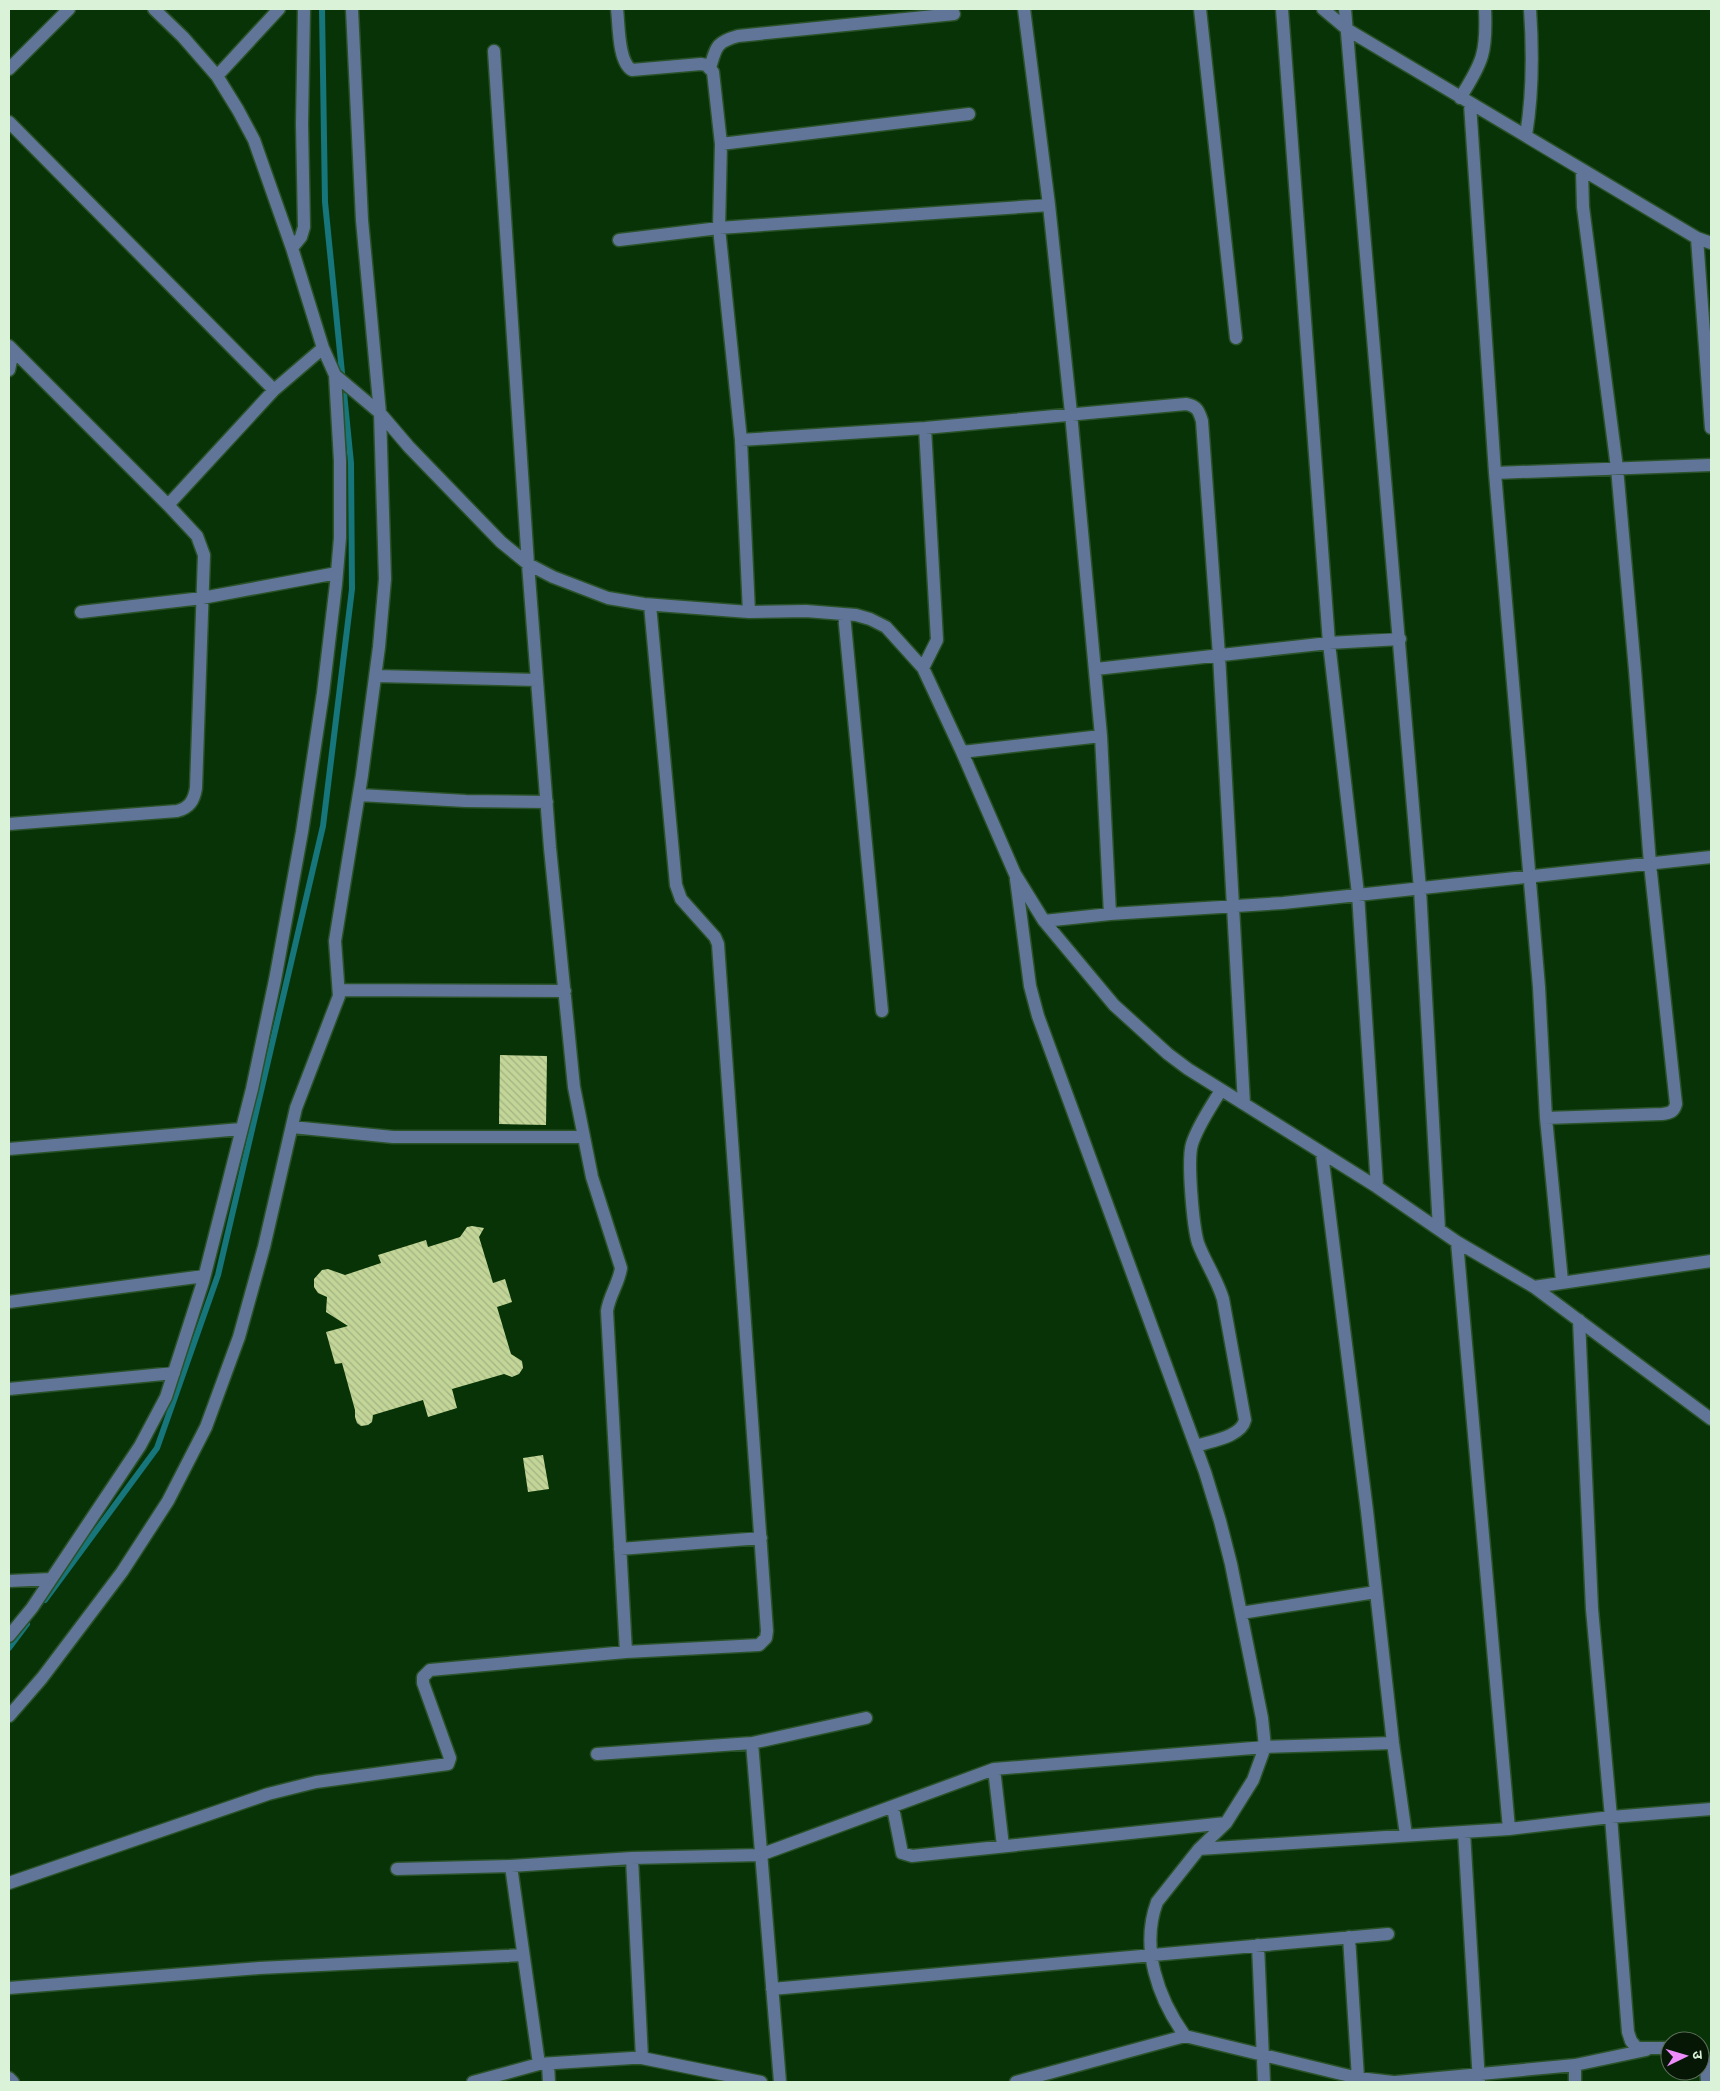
<svg xmlns="http://www.w3.org/2000/svg" width="1720" height="2091" font-family="'Zilla Slab','Noto Sans Devanagari',serif">
<style>
.lines{fill:none;stroke-linecap:round;stroke-linejoin:round}
.stream{stroke:#17757c;stroke-width:6}
.building{fill:url(#building-back-hatch)}
.minor-casing{stroke:#2a5228;stroke-width:15}
.minor{stroke:#617599;stroke-width:12}
</style>
<defs>
<pattern id="building-back-hatch" width="6" height="6" patternUnits="userSpaceOnUse" patternTransform="scale(1.25)"><rect width="6" height="6" fill="#c3d698"/><path d="M-1 5l2 2M0 0l6 6M5-1l2 2" fill="none" stroke="#a2b382"/></pattern>
</defs>
<rect width="100%" height="100%" fill="#083307"/>
<g class="lines">
<path class="stream" d="M45,1600l112,-152 61,-173 105,-449 29,-237 -1,-126 -26,-261 -3,-193
M9,1648l18,-24"/>
</g>
<path class="building" d="M500,1055l47,1 -1,69 -47,-1z
M472,1226l12,2 -5,9 14,46 12,-4 7,23 -15,5 14,47 11,7 1,7 -4,6 -7,3 -8,-3 -52,15 5,19 -29,9 -5,-17 -50,15 -1,7 -4,3 -7,1 -4,-3 -2,-6v-7l-13,-47 -7,1 -9,-32 22,-6 -22,-14 1,-15 -9,-4 -4,-6v-8l8,-9 6,-1 17,6 36,-12 -3,-8 48,-15 2,7 32,-10 7,-10z
M543,1455l6,34 -21,3 -5,-34z"/>
<g class="lines">
<defs>
<path id="minor" d="M154,9l29,28 34,39 21,34 16,30 38,108 31,100 12,27 45,38 29,34 92,95 27,22 25,13 55,21 36,6 105,8 57,-1 50,4 14,4 16,8 37,41 39,84 53,122 29,47 70,84 54,49 20,15 189,118 80,55 77,45 177,132
M617,9c2,16 1,53 15,61l69,-6 5,1 7,7 8,72 -2,84 22,212 8,172
M1200,9l36,329
M1282,9l47,634 29,251 19,293
M1323,9l25,21 349,208 14,5
M1345,9l75,880 19,340
M494,51l34,513 22,284 24,239 18,90 29,91c-2,15 -12,28 -14,43l19,341
M710,68c6,-21 6,-26 28,-32l216,-22
M9,69l60,-60
M217,76l62,-67
M1460,98c23,-36 27,-46 25,-89
M1470,104l25,369 44,514 7,131 16,163
M9,122l265,268
M1526,135c7,-42 7,-83 4,-126
M721,144l248,-30
M1697,238l14,190
M619,240l100,-12 330,-23
M292,248l9,-11 3,-10 -2,-103 2,-115
M9,346l159,159 29,31 7,19 -8,233c-2,13 -7,20 -19,23l-168,13
M9,370l4,-19
M741,440l184,-12 261,-24c11,2 13,7 16,17l17,234 25,449
M1495,473l216,-8
M168,505l106,-115 49,-42
M81,612l121,-14 135,-25
M844,614l38,397
M923,668l14,-28 -12,-212
M1096,669l233,-26 71,-4
M376,676l161,4
M1101,736l9,178
M962,752l139,-16 -30,-323 -22,-208 -25,-196
M359,795l107,6 81,1
M1016,879l14,107 8,30 167,456 15,49 11,43 31,154 3,29 -12,33 -27,43 -27,26 -42,53c-17,46 1,96 28,134
M1044,921l66,-7 173,-11 428,-46
M340,990l225,1
M1546,1118l116,-4c8,-1 12,-2 14,-10l-26,-240 -15,-194 -18,-202 -34,-261 -1,-36
M292,1127l101,10h191
M9,1149l232,-20
M1322,1154l45,357 26,232 13,92
M1457,1242l52,587
M1534,1287l177,-26
M9,1302l195,-26
M1579,1320l13,289 19,208 17,215 3,9 6,7h33
M9,1389l165,-16
M1196,1446c15,-5 45,-9 49,-26l-22,-121c-6,-20 -18,-37 -25,-56 -5,-17 -11,-83 -6,-99 6,-19 19,-37 29,-54
M620,1549l141,-11
M9,1581l42,-2
M1241,1613l135,-21
M9,1636l23,-28 108,-162 26,-49 37,-115 49,-193 23,-109 27,-148 21,-139 13,-109 4,-46v-77l-5,-86
M9,1716l33,-38 80,-106 46,-71 38,-74 33,-90 25,-90 32,-139 43,-112 -4,-55 27,-166 17,-128 6,-68 -5,-166 -18,-193 -10,-211
M752,1743l28,339
M597,1754l155,-11 114,-25
M994,1769l9,77
M893,1808l9,45 10,3 314,-33
M1464,1832l15,250
M1199,1849l310,-20 102,-12 100,-8
M632,1858l10,200
M511,1866l28,198
M397,1869l114,-3 121,-8 128,-3 234,-86 271,-22 128,-4
M9,1883l259,-89 48,-12 132,-18 2,-6 -27,-75v-6l7,-7 196,-18 133,-7 7,-7 1,-7 -49,-687 -3,-7 -34,-38 -5,-14 -26,-280
M1349,1937l9,141
M1258,1945l6,137
M9,1988l250,-20 264,-13
M772,1989l616,-55
M1700,2050c7,10 6,21 7,32
M548,2064l1,18
M1575,2065l71,-15
M9,2078l4,4
M473,2082l66,-18 93,-6h10l119,24
M1016,2082l169,-46 173,42 35,4
M1396,2082l179,-17v17"/>
</defs>
<use href="#minor" class="minor-casing"/>
<use href="#minor" class="minor"/>
</g>
<rect width="1720" height="2091" fill="none" stroke="#daf2d8" stroke-width="20"/>
<g transform="translate(1685 2056) rotate(85)"><circle r="24" fill="#061705" stroke="#5b6f59"/>
<path d="M0-4L9 19L0 12L-9 19Z" fill="#ed8cfa"/>
<text y="-8" font-size="14" font-weight="bold" text-anchor="middle" fill="#daf2d8">उ</text>
</g>
</svg>
